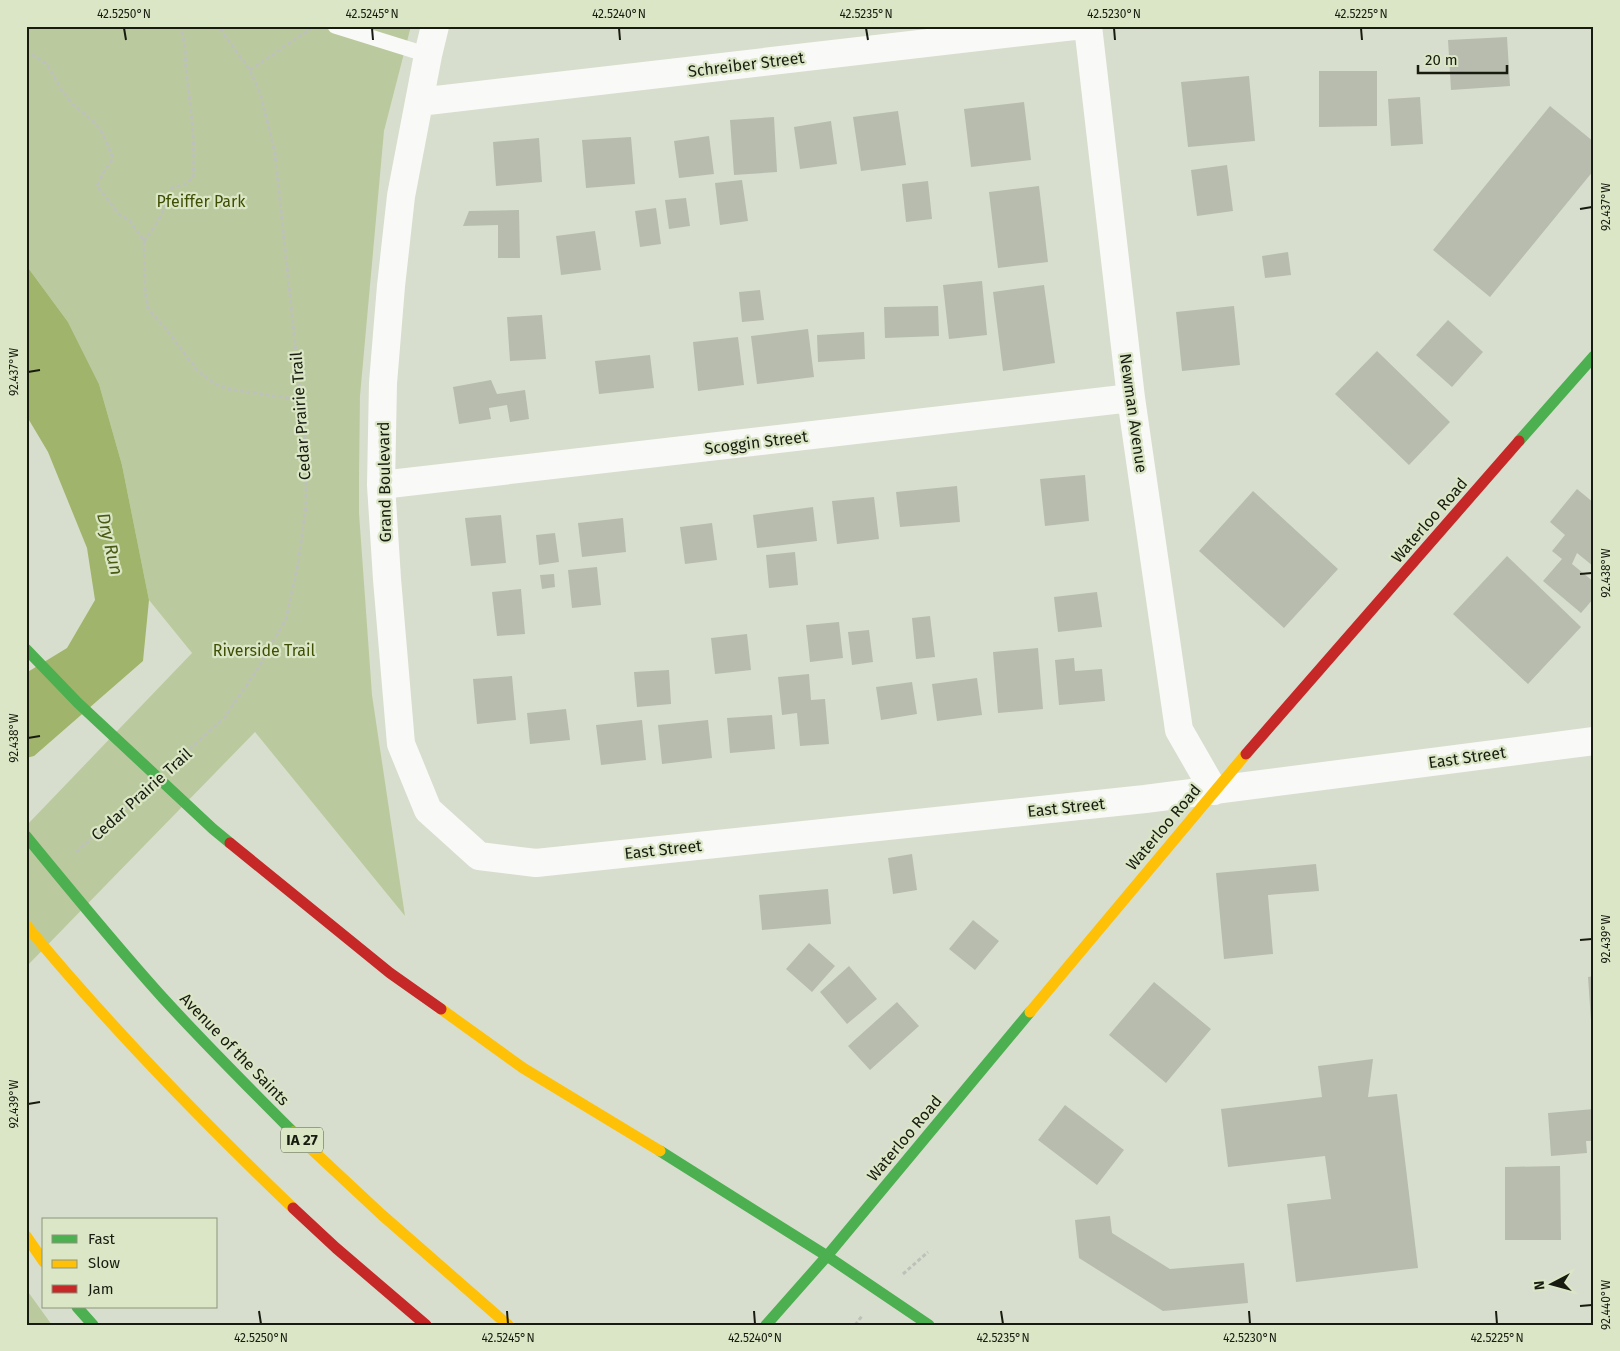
<svg xmlns="http://www.w3.org/2000/svg" width="1620" height="1351" font-family="'Fira Sans',sans-serif">
<style>
.green{fill:#bbca9e}
.water{fill:#a0b56b}
.building{fill:#b7bcae}
.lines{fill:none;stroke-linecap:round;stroke-linejoin:round}
.path{stroke:#bec1b9;stroke-width:3;stroke-dasharray:4 2.5;stroke-linecap:butt}
.lane{stroke:#f9faf8;stroke-width:15}
.street{stroke:#f9faf8;stroke-width:28}
.fast{stroke:#4caf50;stroke-width:11}
.slow{stroke:#ffc107;stroke-width:11}
.jam{stroke:#c62828;stroke-width:11}
.ticks{fill:none;stroke:#181c10;stroke-width:2}
.labels{text-anchor:middle;stroke-width:4.5;stroke-linejoin:round;paint-order:stroke}
.shield{fill:#dae6c5;stroke:#525946;stroke-width:1}
.shield-label{font-size:15px;font-weight:bold;fill:#181c10}
.street-label{font-size:16px;fill:#181c10;stroke:#dae6c5}
.park-label{font-size:16px;fill:#3e4f03;stroke:#dae6c5}
.water-label{font-size:18px;font-style:italic;fill:#485a14;stroke:#dae6c5}
.neatline{fill:none;stroke:#181c10;stroke-width:2}
.ticks-label{font-size:12px;text-anchor:middle;fill:#181c10}
</style>
<rect width="100%" height="100%" fill="#d8decd"/>
<path class="green" d="M26,26h385l-27,105 -24,265 -1,81v36l13,182 33,221 -150,-184 -229,235v-141l166,-173 -43,-53 -27,-135 -23,-81 -31,-62 -42,-57z
M26,1289l26,36h-26z"/>
<path class="water" d="M26,265l42,57 31,62 23,81 27,135 -6,61 -109,95 -8,2v-85l41,-25 28,-48 -8,-52 -39,-96 -22,-37z"/>
<path class="building" d="M1507,37l3,49 -59,4 -3,-50z
M1319,71h58v55l-58,1z
M1249,76l6,65 -67,6 -7,-65z
M1420,97l3,47 -32,2 -3,-47z
M1024,102l7,58 -60,7 -7,-58z
M1550,106l44,36v28l-104,127 -57,-47z
M898,111l8,54 -45,6 -8,-54z
M774,117l3,55 -43,3 -4,-55z
M831,121l6,43 -37,5 -6,-42z
M709,136l5,38 -35,4 -5,-37z
M631,137l4,47 -49,4 -4,-48z
M539,138l3,44 -46,4 -3,-44z
M1227,165l6,46 -36,5 -6,-46z
M742,180l6,41 -28,4 -5,-42z
M928,181l4,38 -26,3 -4,-38z
M1039,186l9,76 -50,6 -9,-76z
M686,198l4,28 -21,3 -4,-29z
M656,208l5,36 -21,3 -5,-36z
M519,210l1,48h-22v-33l-35,1 6,-15z
M595,231l6,39 -40,5 -5,-39z
M1288,252l3,23 -26,3 -3,-22z
M982,281l5,54 -38,4 -6,-54z
M1044,285l11,78 -52,8 -10,-79z
M760,290l4,30 -22,2 -3,-30z
M938,306l1,30 -54,2 -1,-31z
M1234,306l6,59 -58,6 -6,-59z
M542,315l4,44 -36,2 -3,-44z
M1448,320l35,32 -31,35 -36,-32z
M808,329l6,48 -57,7 -6,-48z
M864,332l1,27 -47,3 -1,-27z
M738,337l6,48 -46,6 -5,-49z
M1377,351l73,71 -41,43 -74,-71z
M650,355l4,33 -55,6 -4,-33z
M491,380l6,14 28,-4 4,29 -19,3 -3,-17 -18,3 2,11 -32,5 -6,-37z
M1085,475l4,46 -44,5 -5,-47z
M957,486l3,36 -60,5 -4,-35z
M1577,489l17,14v62l-1,1 -16,-13 -5,11 22,18v16l-13,15 -38,-32 19,-22 -10,-8 13,-16 -15,-13z
M1253,491l85,78 -54,59 -85,-77z
M874,497l5,42 -42,5 -5,-43z
M813,507l4,34 -60,7 -4,-33z
M501,515l5,48 -35,3 -6,-48z
M623,518l3,34 -44,5 -4,-34z
M712,523l5,37 -32,4 -5,-37z
M555,533l4,29 -20,3 -3,-30z
M795,552l3,33 -29,3 -3,-33z
M1507,556l74,71 -53,57 -75,-70z
M597,567l4,38 -29,3 -4,-38z
M554,574l1,13 -13,2 -2,-14z
M521,589l4,45 -28,2 -5,-44z
M1097,592l5,35 -44,5 -4,-35z
M930,616l5,41 -19,2 -4,-41z
M839,622l4,36 -33,4 -4,-37z
M869,630l4,32 -21,3 -4,-33z
M747,634l4,36 -36,4 -4,-36z
M1038,648l5,61 -45,4 -5,-61z
M1074,658l1,13 27,-2 3,32 -46,4 -4,-45z
M669,670l2,34 -34,3 -3,-35z
M809,674l2,26 14,-1 4,45 -29,2 -3,-33 -15,2 -4,-38z
M512,676l4,44 -39,4 -4,-45z
M977,678l5,37 -45,6 -5,-37z
M912,682l5,32 -36,6 -5,-33z
M566,709l4,31 -40,4 -3,-31z
M772,715l3,34 -45,4 -3,-35z
M642,720l4,40 -45,5 -5,-40z
M708,720l4,38 -50,6 -4,-39z
M912,854l5,36 -24,4 -5,-36z
M1316,864l3,27 -51,4 5,59 -49,5 -8,-86z
M828,889l3,35 -69,6 -3,-35z
M973,920l26,21 -24,29 -26,-21z
M809,943l26,23 -23,26 -26,-23z
M849,966l28,33 -30,25 -27,-32z
M1594,976v58l-2,1 -4,-58z
M1154,982l57,47 -45,54 -57,-48z
M897,1002l22,24 -49,44 -22,-24z
M1373,1059l-5,38 29,-3 21,174 -122,14 -9,-78 44,-5 -6,-43 -97,11 -7,-58 101,-12 -4,-31z
M1065,1105l59,45 -27,35 -59,-45z
M1594,1109v32h-8l1,12 -36,3 -3,-43z
M1560,1166l1,74h-56v-73z
M1110,1216l2,17 58,36 74,-6 4,40 -85,8 -84,-53 -4,-38z"/>
<g class="lines">
<path class="path" d="M26,51l21,13 15,27 11,13 23,20 7,10 10,24 -10,15 -6,13 22,28 11,7 14,20 1,48 3,20 18,20 31,41 18,14 13,5 73,11
M250,70l62,-42
M144,241c12,-15 23,-34 28,-53l13,-4 8,-6c3,-37 -3,-73 -7,-110 -1,-12 0,-31 -7,-42
M180,758l44,-40 33,-48 29,-51 12,-55 8,-58v-58l-31,-295 -14,-57 -11,-26 -32,-44
M76,852l22,-19 39,-35
M903,1274l25,-22
M855,1325l7,-9"/>
<path class="lane" d="M335,26l93,29"/>
<path class="street" d="M435,26l-7,29 -27,141 -10,90 -8,97 -2,102 6,94 14,165 27,66 51,46 57,7 609,-64 449,-58
M1088,26l43,372 48,332 35,61
M419,102l655,-76
M381,485l750,-87"/>
<path class="fast" d="M1519,441l75,-85
M26,649l52,54 135,126 17,14
M26,836c45,55 90,110 137,162 42,46 86,90 130,134
M660,1151l167,105 102,69
M77,1307l16,18
M766,1325l61,-69 203,-244"/>
<path class="slow" d="M26,925c83,101 173,193 267,283
M441,1009l82,59 137,83
M1030,1012l216,-258
M293,1132l89,83 126,110
M26,1236l18,26"/>
<path class="jam" d="M1246,754l273,-313
M230,843l160,130 51,36
M293,1208l43,40 90,77"/>
</g>
<path class="ticks" d="M124,28l2,12M372,28l1,12M619,28l1,12M866,28l2,12M1114,28l1,12M1361,28l1,12M1580,209l12,-2M28,372l12,-2M1580,574l12,-1M28,738l12,-2M1580,940l12,-1M28,1104l12,-2M1580,1306l12,-1M259,1311l2,13M507,1311l1,13M754,1311l1,13M1001,1311l2,13M1249,1311l1,13M1496,1311l1,13"/>
<g class="labels">
<rect class="shield" x="281" y="1127.5" width="42" height="25" rx="4"/>
<g class="shield-label">
<text x="302" y="1145">IA 27</text>
</g>
<g class="street-label">
<text transform="translate(746 64) rotate(-7)" y="6">Schreiber Street</text>
<text transform="translate(1134 413) rotate(82)" y="6">Newman Avenue</text>
<text transform="translate(300 416) rotate(-94)" y="6">Cedar Prairie Trail</text>
<text transform="translate(756 442) rotate(-7)" y="6">Scoggin Street</text>
<text transform="translate(384 482) rotate(-91)" y="6">Grand Boulevard</text>
<text transform="translate(1429 520) rotate(-49)" y="6">Waterloo Road</text>
<text transform="translate(1467 757) rotate(-8)" y="6">East Street</text>
<text transform="translate(141 794) rotate(-42)" y="6">Cedar Prairie Trail</text>
<text transform="translate(1066 807) rotate(-6)" y="6">East Street</text>
<text transform="translate(1163 827) rotate(-50)" y="6">Waterloo Road</text>
<text transform="translate(663 849) rotate(-6)" y="6">East Street</text>
<text transform="translate(235 1049) rotate(46)" y="6">Avenue of the Saints</text>
<text transform="translate(904 1138) rotate(-50)" y="6">Waterloo Road</text>
</g>
<g class="park-label">
<text x="201" y="207">Pfeiffer Park</text>
<text x="264" y="656">Riverside Trail</text>
</g>
<g class="water-label">
<text transform="translate(110 544) rotate(77)" y="6">Dry Run</text>
</g>
</g>
<rect width="1620" height="1351" fill="none" stroke="#dae6c5" stroke-width="55"/>
<rect x="42" y="1218" width="175" height="90" fill="#dae6c5" stroke="#8c957d"/>
<rect x="52" y="1235" width="25" height="8" fill="#4caf50" stroke="#8c957d"/>
<text x="88" y="1244" font-size="15" fill="#181c10">Fast</text>
<rect x="52" y="1260" width="25" height="8" fill="#ffc107" stroke="#8c957d"/>
<text x="88" y="1268" font-size="15" fill="#181c10">Slow</text>
<rect x="52" y="1285" width="25" height="8" fill="#c62828" stroke="#8c957d"/>
<text x="88" y="1294" font-size="15" fill="#181c10">Jam</text>
<g transform="translate(1552 1284) rotate(264)" stroke="#dae6c5" stroke-width="4" paint-order="stroke">
<path d="M0-4L9 19L0 12L-9 19Z" fill="#181c10"/>
<text y="-8" font-size="14" font-weight="bold" text-anchor="middle" fill="#181c10">N</text>
</g>
<path d="M1418 65v8h89v-8" fill="none" stroke="#181c10" stroke-width="2.5"/>
<text x="1425" y="65" font-size="15" fill="#181c10" stroke="#dae6c5" stroke-width="4" paint-order="stroke">20 m</text>
<rect x="28" y="28" width="1564" height="1296" class="neatline"/>
<g class="ticks-label">
<text x="124" y="18">42.5250°N</text>
<text x="372" y="18">42.5245°N</text>
<text x="619" y="18">42.5240°N</text>
<text x="866" y="18">42.5235°N</text>
<text x="1114" y="18">42.5230°N</text>
<text x="1361" y="18">42.5225°N</text>
<text transform="translate(1606 207) rotate(-90)" y="4">92.437°W</text>
<text transform="translate(14 372) rotate(-90)" y="4">92.437°W</text>
<text transform="translate(1606 573) rotate(-90)" y="4">92.438°W</text>
<text transform="translate(14 738) rotate(-90)" y="4">92.438°W</text>
<text transform="translate(1606 939) rotate(-90)" y="4">92.439°W</text>
<text transform="translate(14 1104) rotate(-90)" y="4">92.439°W</text>
<text transform="translate(1606 1305) rotate(-90)" y="4">92.440°W</text>
<text x="261" y="1342">42.5250°N</text>
<text x="508" y="1342">42.5245°N</text>
<text x="755" y="1342">42.5240°N</text>
<text x="1003" y="1342">42.5235°N</text>
<text x="1250" y="1342">42.5230°N</text>
<text x="1497" y="1342">42.5225°N</text>
</g>
</svg>
